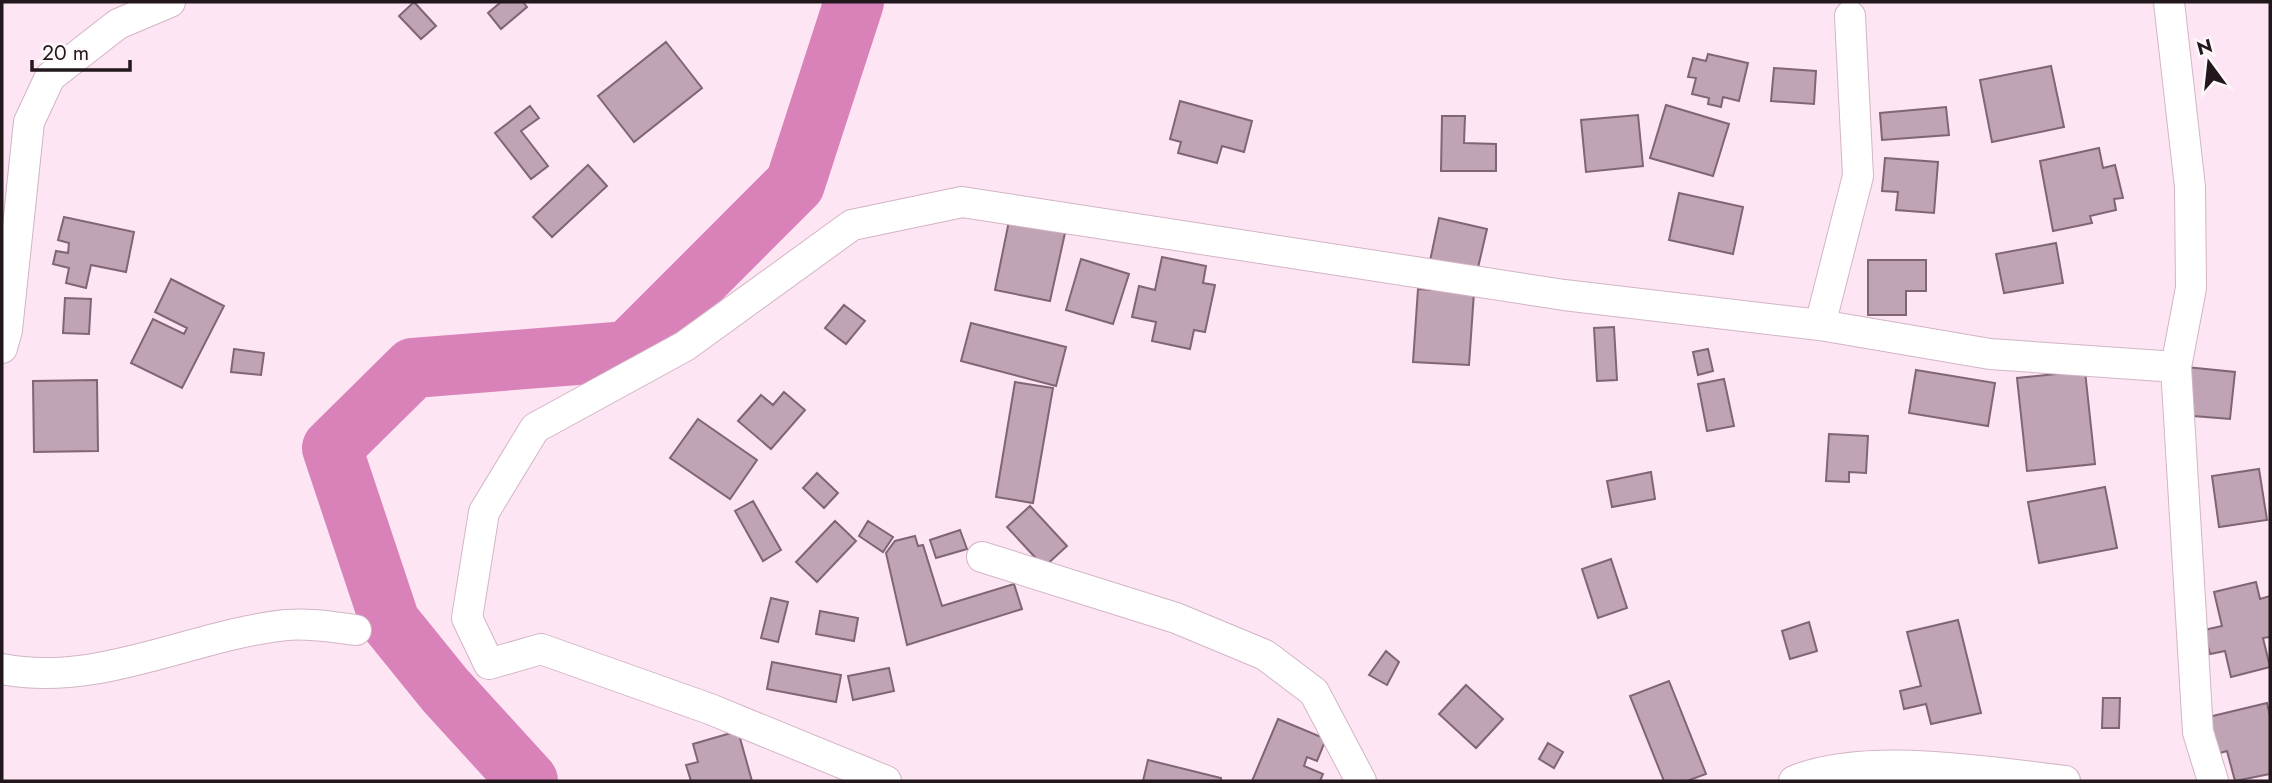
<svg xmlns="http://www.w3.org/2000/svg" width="2272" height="783" font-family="Jost,sans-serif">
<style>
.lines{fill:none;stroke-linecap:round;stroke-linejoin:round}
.river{stroke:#d982ba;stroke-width:60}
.building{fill:#c0a3b4;stroke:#806575;stroke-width:2}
.street-casing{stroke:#d2b5c6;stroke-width:32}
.street{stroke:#fff;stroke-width:30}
</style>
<rect width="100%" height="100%" fill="#fde5f3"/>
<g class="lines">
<path class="river" d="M528,781l-83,-91 -55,-68 -58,-174 81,-80 215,-17 167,-167 59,-182"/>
</g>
<path class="building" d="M414,2l22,24 -15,13 -22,-23z
M501,2h22l4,5 -26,22 -13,-16z
M666,42l36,46 -68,54 -36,-46z
M1708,54l40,9 -9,38 -16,-4 -2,10 -13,-3 1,-6 -17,-4 4,-16 -8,-1 5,-19 13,3z
M2051,66l13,61 -72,15 -12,-62z
M1774,68l42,3 -2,33 -43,-3z
M1180,101l72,20 -8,31 -22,-6 -5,17 -39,-10 3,-11 -11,-3z
M1666,105l63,19 -16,52 -63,-18z
M530,106l9,12 -18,13 27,35 -17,13 -36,-46z
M1946,107l3,28 -67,5 -2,-27z
M1638,115l5,51 -57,6 -5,-52z
M1442,116h23l-1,27 32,1v27h-55z
M2099,148l4,20 12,-3 8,33 -9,1 2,11 -26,6 2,7 -39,8 -13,-70z
M1885,158l53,4 -4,51 -38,-3 2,-18 -16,-1z
M588,165l19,21 -55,51 -19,-20z
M1679,193l64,14 -10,47 -64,-14z
M64,217l70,15 -8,40 -35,-7 -5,23 -20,-5 3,-15 -16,-4 3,-13 12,2 1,-10 -11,-3z
M1439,218l48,11 -10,43 -47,-11z
M1009,221l56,12 -15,68 -55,-11z
M2056,243l7,40 -59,10 -8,-39z
M1162,257l44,9 -3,17 12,2 -10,47 -11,-2 -4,19 -38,-8 4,-19 -24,-5 7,-31 16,4z
M1081,259l48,15 -16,50 -47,-14z
M1868,260h58v31h-20v24h-38z
M171,279l53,27 -42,82 -51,-25 22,-44 31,15 3,-6 -32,-16z
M1418,289l56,3 -5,73 -56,-3z
M65,298l26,1 -2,35 -26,-1z
M844,305l21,16 -19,23 -21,-16z
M971,323l95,24 -10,39 -95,-25z
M1614,327l3,53 -20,1 -3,-53z
M234,349l30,4 -3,22 -30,-3z
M1708,349l5,22 -15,4 -5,-23z
M2186,367l49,5 -5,47 -49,-4z
M1916,370l79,13 -7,43 -79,-13z
M2085,371l10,93 -68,7 -10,-93z
M1724,379l10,47 -27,5 -9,-47z
M97,380l1,71 -64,1 -1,-71z
M1015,382l38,6 -20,115 -37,-6z
M784,392l21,18 -34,39 -33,-28 23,-26 12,10z
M698,419l59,41 -27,39 -60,-41z
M1829,434l39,2 -2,37 -17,-1v10l-23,-1z
M2259,469l8,51 -48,7 -7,-51z
M1651,472l4,27 -43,8 -5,-26z
M817,473l21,20 -14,15 -21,-20z
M2105,487l12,61 -78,15 -11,-61z
M753,501l28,49 -18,11 -28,-50z
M1030,506l37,40 -23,21 -37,-40z
M835,521l21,20 -39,41 -21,-20z
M868,521l25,16 -10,15 -24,-16z
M960,530l7,19 -31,9 -6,-18z
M915,536l3,10 5,-1 19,61 72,-22 8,25 -115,36 -21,-92 9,-12z
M1611,559l16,49 -29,10 -16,-49z
M2256,582l4,17 10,-3v41l-7,1 7,29 -39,10 -6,-26 -15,3 -6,-24 18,-4 -8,-34z
M771,598l17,4 -10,40 -17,-4z
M820,611l38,7 -4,23 -38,-7z
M1958,620l23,93 -50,11 -5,-20 -22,5 -4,-18 21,-5 -14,-54z
M1809,622l8,29 -27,8 -8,-28z
M1386,651l13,11 -12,23 -18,-10z
M772,662l69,13 -5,27 -69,-13z
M889,668l5,23 -41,9 -5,-24z
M1669,681l37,93 -19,7h-23l-34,-85z
M1466,685l37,34 -27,29 -37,-34z
M2103,698h17l-1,30h-17z
M2267,703l3,13v58l-35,7 -8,-30 -18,5 -9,-37z
M1278,719l48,20 -9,22 -10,-4 -3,9 19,8 -3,7h-68z
M738,731l14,50h-61l-5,-16 12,-3 -5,-18z
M1548,743l15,9 -9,16 -15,-9z
M1148,760l73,18v3h-78z"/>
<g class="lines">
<defs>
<path id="street" d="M2169,2l21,185 1,101 -15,79 22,365 15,49
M1820,325l38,-149 -8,-160
M2,348l5,-18 22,-208 21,-45 68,-53 52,-22
M982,557l194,61 89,37 49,37 47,89
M2,669c97,19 189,-34 284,-44 23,-2 47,2 70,5
M886,781l-176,-72 -169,-60 -52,15 -22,-46 17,-106 51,-84 150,-82 167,-121 110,-23 602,93 256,30 170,29 186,13
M1794,781c71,-30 195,-9 271,0"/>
</defs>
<use href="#street" class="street-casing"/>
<use href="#street" class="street"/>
</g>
<rect width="2272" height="783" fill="none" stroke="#21171d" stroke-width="7"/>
<g transform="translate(2209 63) rotate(345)" stroke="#fef8fb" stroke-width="5" paint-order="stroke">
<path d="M0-5L12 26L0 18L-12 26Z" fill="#21171d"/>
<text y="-10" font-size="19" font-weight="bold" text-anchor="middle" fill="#21171d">N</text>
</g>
<path d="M32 60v10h98v-10" fill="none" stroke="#21171d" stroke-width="3.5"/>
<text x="42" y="60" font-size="21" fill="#21171d" stroke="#fef8fb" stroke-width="5" paint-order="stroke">20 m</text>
</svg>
